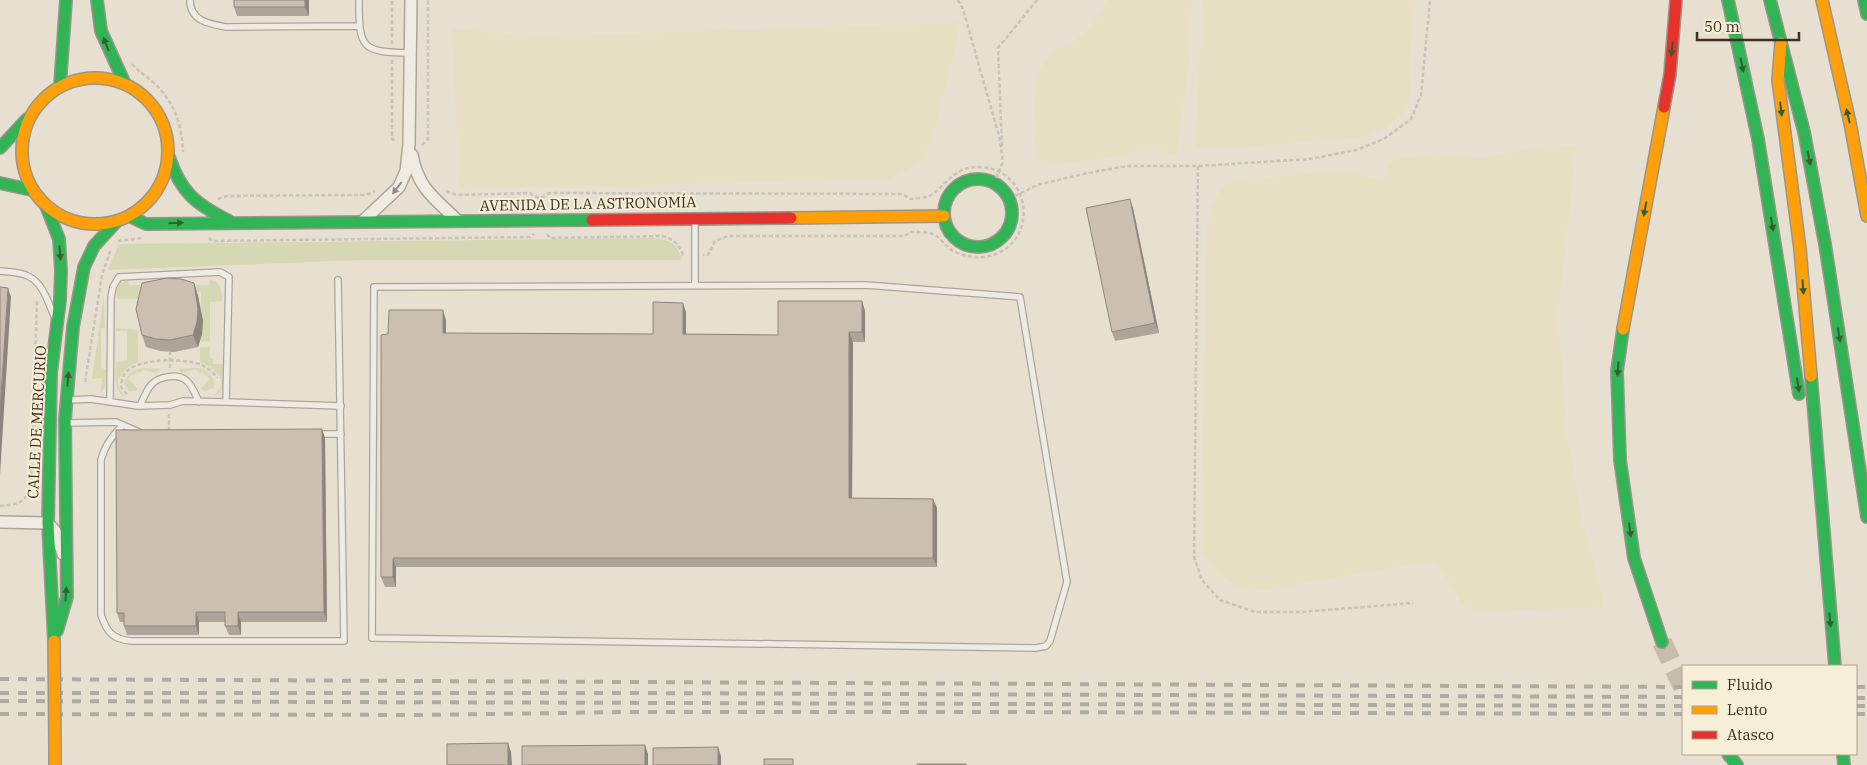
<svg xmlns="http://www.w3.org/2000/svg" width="1867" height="765" font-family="'IBM Plex Serif',serif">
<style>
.farmland{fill:#e6dfc2}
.green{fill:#d6d7b3}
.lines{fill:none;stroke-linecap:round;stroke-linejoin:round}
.highway-tunnel{stroke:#c5bcae;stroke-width:20;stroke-dasharray:20 10;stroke-linecap:butt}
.lane-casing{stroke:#ada599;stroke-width:8}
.street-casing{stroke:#ada599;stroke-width:14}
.fast-casing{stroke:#9c958a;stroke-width:14}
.slow-casing{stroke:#9c958a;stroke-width:14}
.jam-casing{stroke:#9c958a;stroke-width:14}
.path{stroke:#c8c2b9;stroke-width:2.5;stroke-dasharray:4 2.5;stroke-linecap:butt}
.lane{stroke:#efebe3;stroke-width:5.5}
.street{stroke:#efebe3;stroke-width:11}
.fast{stroke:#30b455;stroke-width:11}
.slow{stroke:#ff9f0a;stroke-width:11}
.jam{stroke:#e5322d;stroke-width:11}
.rail{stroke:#afaaa2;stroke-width:4;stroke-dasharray:9 9;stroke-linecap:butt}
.slow-bridge-casing{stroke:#9c958a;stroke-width:14;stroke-linecap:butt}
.slow-bridge{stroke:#ff9f0a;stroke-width:11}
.wall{fill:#afa499}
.shaded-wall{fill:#8e867d}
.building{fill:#cbbfb2;stroke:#8e867d}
.oneway{fill:#385d33}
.oneway2{fill:#968c82}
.labels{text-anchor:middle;stroke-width:4;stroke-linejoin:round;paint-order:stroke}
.street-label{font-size:15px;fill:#3d2e20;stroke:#f7eed8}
</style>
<rect width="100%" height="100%" fill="#e7e0d1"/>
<path class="farmland" d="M1107,0h85l-2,54 -14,101 -25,-7 -41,10 -60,6 -9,-5 -5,-9 -2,-20 2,-53 7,-13 9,-13 23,-10 19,-18z
M1203,0h213l-7,60 1,38 -8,17 -17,13 -21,9 -121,10 -48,1z
M960,23l-8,38 -19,75 -11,26 -33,17 -430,10 -7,-160 80,7 54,-1z
M1576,146l-18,170 9,119 16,90 20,71v11l-129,5 -10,-6 -28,-44 -22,2 -101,17 -48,10 -30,-5 -24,-21 -10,-17 6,-320 4,-22 12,-20 12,-5 94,-9 29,1 25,9 4,-12 7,-11 44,-4 44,3 54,-10z"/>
<path class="green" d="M656,238c14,2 24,7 25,22h-319l-254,10 10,-24 4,-2z
M128,280l1,5h80l1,-5c12,3 12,10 12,21l-12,1v39l-9,1v-50h-62v7h-22v-11l3,-5z
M104,296l1,32h-4v40l5,1 -1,18 -4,6 1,-15 -10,1z
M116,328l22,2v32c-15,6 -30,22 -11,35 -15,-3 -11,-24 -11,-35l11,-1v-30h-11z
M200,347h10v11h3v6h10v21l-4,9 -6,2c19,-13 2,-29 -13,-34z
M144,368l15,1 -2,4 -14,-3 -4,3 -2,-1 -4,4 -1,-2 -4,5 10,10 -3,2h-6l-5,-7c3,-10 9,-15 20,-16z
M193,368c10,0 18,4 22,15l-2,5 -8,3 -5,-2 10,-10 -8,-7 -3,2 -3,-5 -15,4 -2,-4z"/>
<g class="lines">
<path class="highway-tunnel" d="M1662,642l21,45"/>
<defs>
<path id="lane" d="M190,0c0,21 19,24 36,27l133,-1
M359,0c0,49 2,52 52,53
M0,271c9,1 20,1 28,5 15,7 20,26 26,40
M866,285l154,12 47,285 -17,59 -4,5 -10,2 -664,-10 2,-351z
M695,286v-66
M68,400l23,-1 47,7 32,-1 13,-4 43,1 3,-125 -9,-5 -101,5 -6,10 -2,11 -1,104
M226,402l115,4
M140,406c3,-7 6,-15 11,-21 8,-9 27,-12 36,-4 5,4 9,15 12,21
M65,423l51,-1 23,10
M123,425c-11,11 -18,20 -22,35v155c6,17 11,24 30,26h213l-6,-361
M318,434h23"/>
<path id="street" d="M412,155c6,33 22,43 45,65
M363,221l36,-34 7,-16 3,-27 2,-144
M0,522l48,1 7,8 8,23"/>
<path id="fast" d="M97,0l4,31 24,53
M1728,0l30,139 41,255
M1770,0l34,132 21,112 42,273
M1864,0l3,14
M60,86l6,-86
M0,148l27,-29
M169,157c12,36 27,47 60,64
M944 213a34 34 0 1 1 68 0a34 34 0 1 1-68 0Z
M0,183l32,7
M46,206l13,33 2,31 -1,30 -9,73 -3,150 6,118
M129,216l17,8 446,-4
M1623,329l-6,42 3,89 14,98 28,84
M1811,376l24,290
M57,631l10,-34 -2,-178 8,-92 11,-60 10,-21 23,-25
M1728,754l9,11
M1843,754l1,11"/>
<path id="slow" d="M1822,0l28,123 17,93
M1781,43l-3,37 22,169 11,127
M22 151a73 73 0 1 1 146 0a73 73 0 1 1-146 0Z
M791,218l153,-2
M1623,329l41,-222
M55,747v18"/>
<path id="jam" d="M1664,107l6,-33 6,-74
M592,220l199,-2"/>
</defs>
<use href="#lane" class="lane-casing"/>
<use href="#street" class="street-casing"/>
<use href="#fast" class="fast-casing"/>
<use href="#slow" class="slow-casing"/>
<use href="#jam" class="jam-casing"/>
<path class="path" d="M958,0l5,9 36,127 4,26 -9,21
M392,44v-44
M392,60v79l4,3
M132,64c7,8 16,13 24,21 19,18 26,41 27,67
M422,145l6,-6v-139
M1002,146l-4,-98 39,-48
M1198,166l-4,390 8,24 18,20 35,12h46l112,-9
M446,191l10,4 74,-2c7,6 12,6 19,0l353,1 9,5c5,-1 13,-1 18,-3 5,-2 8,-6 12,-9 11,-12 22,-21 39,-20 56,3 59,84 3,90 -11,1 -24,-2 -33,-8 -6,-5 -10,-12 -17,-15 -7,-2 -15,-2 -23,-2l-5,4h-177l-13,5 -7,14h-5
M218,199l8,-3 140,-1 9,-4
M1009,199l28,-14 51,-12 39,-7h71l112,-7 46,-9 28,-11 27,-20 10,-24 9,-95
M547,234l3,4 112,-2c11,3 17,8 21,19h2
M209,238l3,3 318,-4 4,-3
M118,241l24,-3
M170,368v-16
M85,382l17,-107 9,-26
M127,394l-6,-7c0,-4 1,-8 3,-12 10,-18 61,-17 78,-10 6,3 11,7 15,13
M169,431v-17
M0,506c19,-2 27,-3 31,-23l6,-182"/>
<use href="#lane" class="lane"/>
<use href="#street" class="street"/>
<use href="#fast" class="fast"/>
<use href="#slow" class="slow"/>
<use href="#jam" class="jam"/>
<path class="rail" d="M0,679l1683,8
M1856,687h11
M0,693h625l1058,4
M1856,698h11
M0,701l1683,5
M1856,706h11
M0,714l422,1 205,-3h368l688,2
M1856,714h11"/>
<defs>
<path id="slow-bridge" d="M54,641l1,106"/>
</defs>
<use href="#slow-bridge" class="slow-bridge-casing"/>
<use href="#slow-bridge" class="slow-bridge"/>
</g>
<path class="wall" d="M234,0h75v16h-72l-3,-9z
M1133,208l26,125 -44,8 -3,-9z
M194,283l4,13 5,25 -1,13 -4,13 -24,5 -14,-1 -14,-4 -4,-12z
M862,301l3,10v31h-12l-1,156 81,1 4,9v59h-541v20h-11l-4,-10 7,-243 58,-14v13l207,1 33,-22v22l92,1z
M322,429l3,9 2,184h-86v13h-12l-4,-9v-4h-26v13h-72l-3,-9v-4h-4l-3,-9z"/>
<path class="shaded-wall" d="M305,0h4v16l-4,-9z
M1130,199l3,9 26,125 -4,-10z
M194,283l4,13 5,25 -1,13 -4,13 -5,-12z
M8,288l3,9 -11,178v-63z
M862,301l3,10v31l-3,-10z
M683,303l3,9v32l-3,-10z
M443,310l3,10v22l-3,-9z
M849,332l4,10 -1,166 -3,-10z
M322,429l3,9 2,184 -3,-10z
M933,499l4,9v59l-4,-9z
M393,558l3,9v20l-3,-10z
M196,612l3,10v13l-3,-9z
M238,612l3,10v13l-3,-9z
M508,743l3,9 1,13h-4z
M645,745l3,9v11h-3z
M718,747l3,9v9h-3z"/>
<path class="building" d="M234,0h71v7h-71z
M1130,199l25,124 -43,9 -26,-124z
M167,278l14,1 13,4 4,26 -1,13 -4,13 -23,5 -14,-1 -14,-4 -6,-26 6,-26z
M0,287l8,1 -8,124z
M778,301h84v31h-13v166l84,1v59h-540v19h-12v-242l7,-1 1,-24h54v23l210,1v-32l30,1v31l95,1z
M322,429l2,183h-86v14h-13v-14h-29v14h-72v-13h-7l-1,-183z
M508,743v22h-61v-21z
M645,745v20h-123v-19z
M718,747v18h-65v-17z
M764,759h29v6h-29z
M917,764h49v1h-49z"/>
<defs><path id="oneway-solid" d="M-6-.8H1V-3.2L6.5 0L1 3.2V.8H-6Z" transform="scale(1.25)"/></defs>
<g class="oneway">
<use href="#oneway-solid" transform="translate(106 44) rotate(-111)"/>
<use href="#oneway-solid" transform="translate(1672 49) rotate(96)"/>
<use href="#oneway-solid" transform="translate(1742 65) rotate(78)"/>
<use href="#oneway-solid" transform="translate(1781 109) rotate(83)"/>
<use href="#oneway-solid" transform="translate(1848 116) rotate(-103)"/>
<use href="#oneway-solid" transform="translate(1809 158) rotate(79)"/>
<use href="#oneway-solid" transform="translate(1645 209) rotate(101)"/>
<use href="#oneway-solid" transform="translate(176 223) rotate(-1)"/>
<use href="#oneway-solid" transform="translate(1772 224) rotate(81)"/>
<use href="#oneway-solid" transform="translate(60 253) rotate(86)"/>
<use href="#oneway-solid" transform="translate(1803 287) rotate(86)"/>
<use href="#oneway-solid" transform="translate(1839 335) rotate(81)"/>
<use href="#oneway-solid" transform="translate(1618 369) rotate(94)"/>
<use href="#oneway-solid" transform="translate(68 379) rotate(-85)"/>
<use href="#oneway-solid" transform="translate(1798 385) rotate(81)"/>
<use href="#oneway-solid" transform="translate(1630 530) rotate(82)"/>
<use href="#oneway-solid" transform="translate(66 594) rotate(-86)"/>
<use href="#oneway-solid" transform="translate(1830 620) rotate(85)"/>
</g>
<use class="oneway2" href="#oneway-solid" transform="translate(397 188) rotate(128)"/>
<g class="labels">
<g class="street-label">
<text transform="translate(588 204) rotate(-1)" y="5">AVENIDA DE LA ASTRONOMÍA</text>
<text transform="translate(37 422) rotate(-87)" y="5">CALLE DE MERCURIO</text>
</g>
</g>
<rect x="1682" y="665" width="175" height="90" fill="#f7eed8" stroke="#ada18e"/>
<rect x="1692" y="681" width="25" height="8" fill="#30b455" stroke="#ada18e"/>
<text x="1727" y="690" font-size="15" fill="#3d2e20">Fluido</text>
<rect x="1692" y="706" width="25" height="8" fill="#ff9f0a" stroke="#ada18e"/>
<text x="1727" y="715" font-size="15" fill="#3d2e20">Lento</text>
<rect x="1692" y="731" width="25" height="8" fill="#e5322d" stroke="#ada18e"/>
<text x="1727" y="740" font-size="15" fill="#3d2e20">Atasco</text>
<path d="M1697 32v8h102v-8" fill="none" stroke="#3d2e20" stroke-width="2.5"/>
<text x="1704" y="32" font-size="15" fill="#3d2e20" stroke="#f7eed8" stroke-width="4" paint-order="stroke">50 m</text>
</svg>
